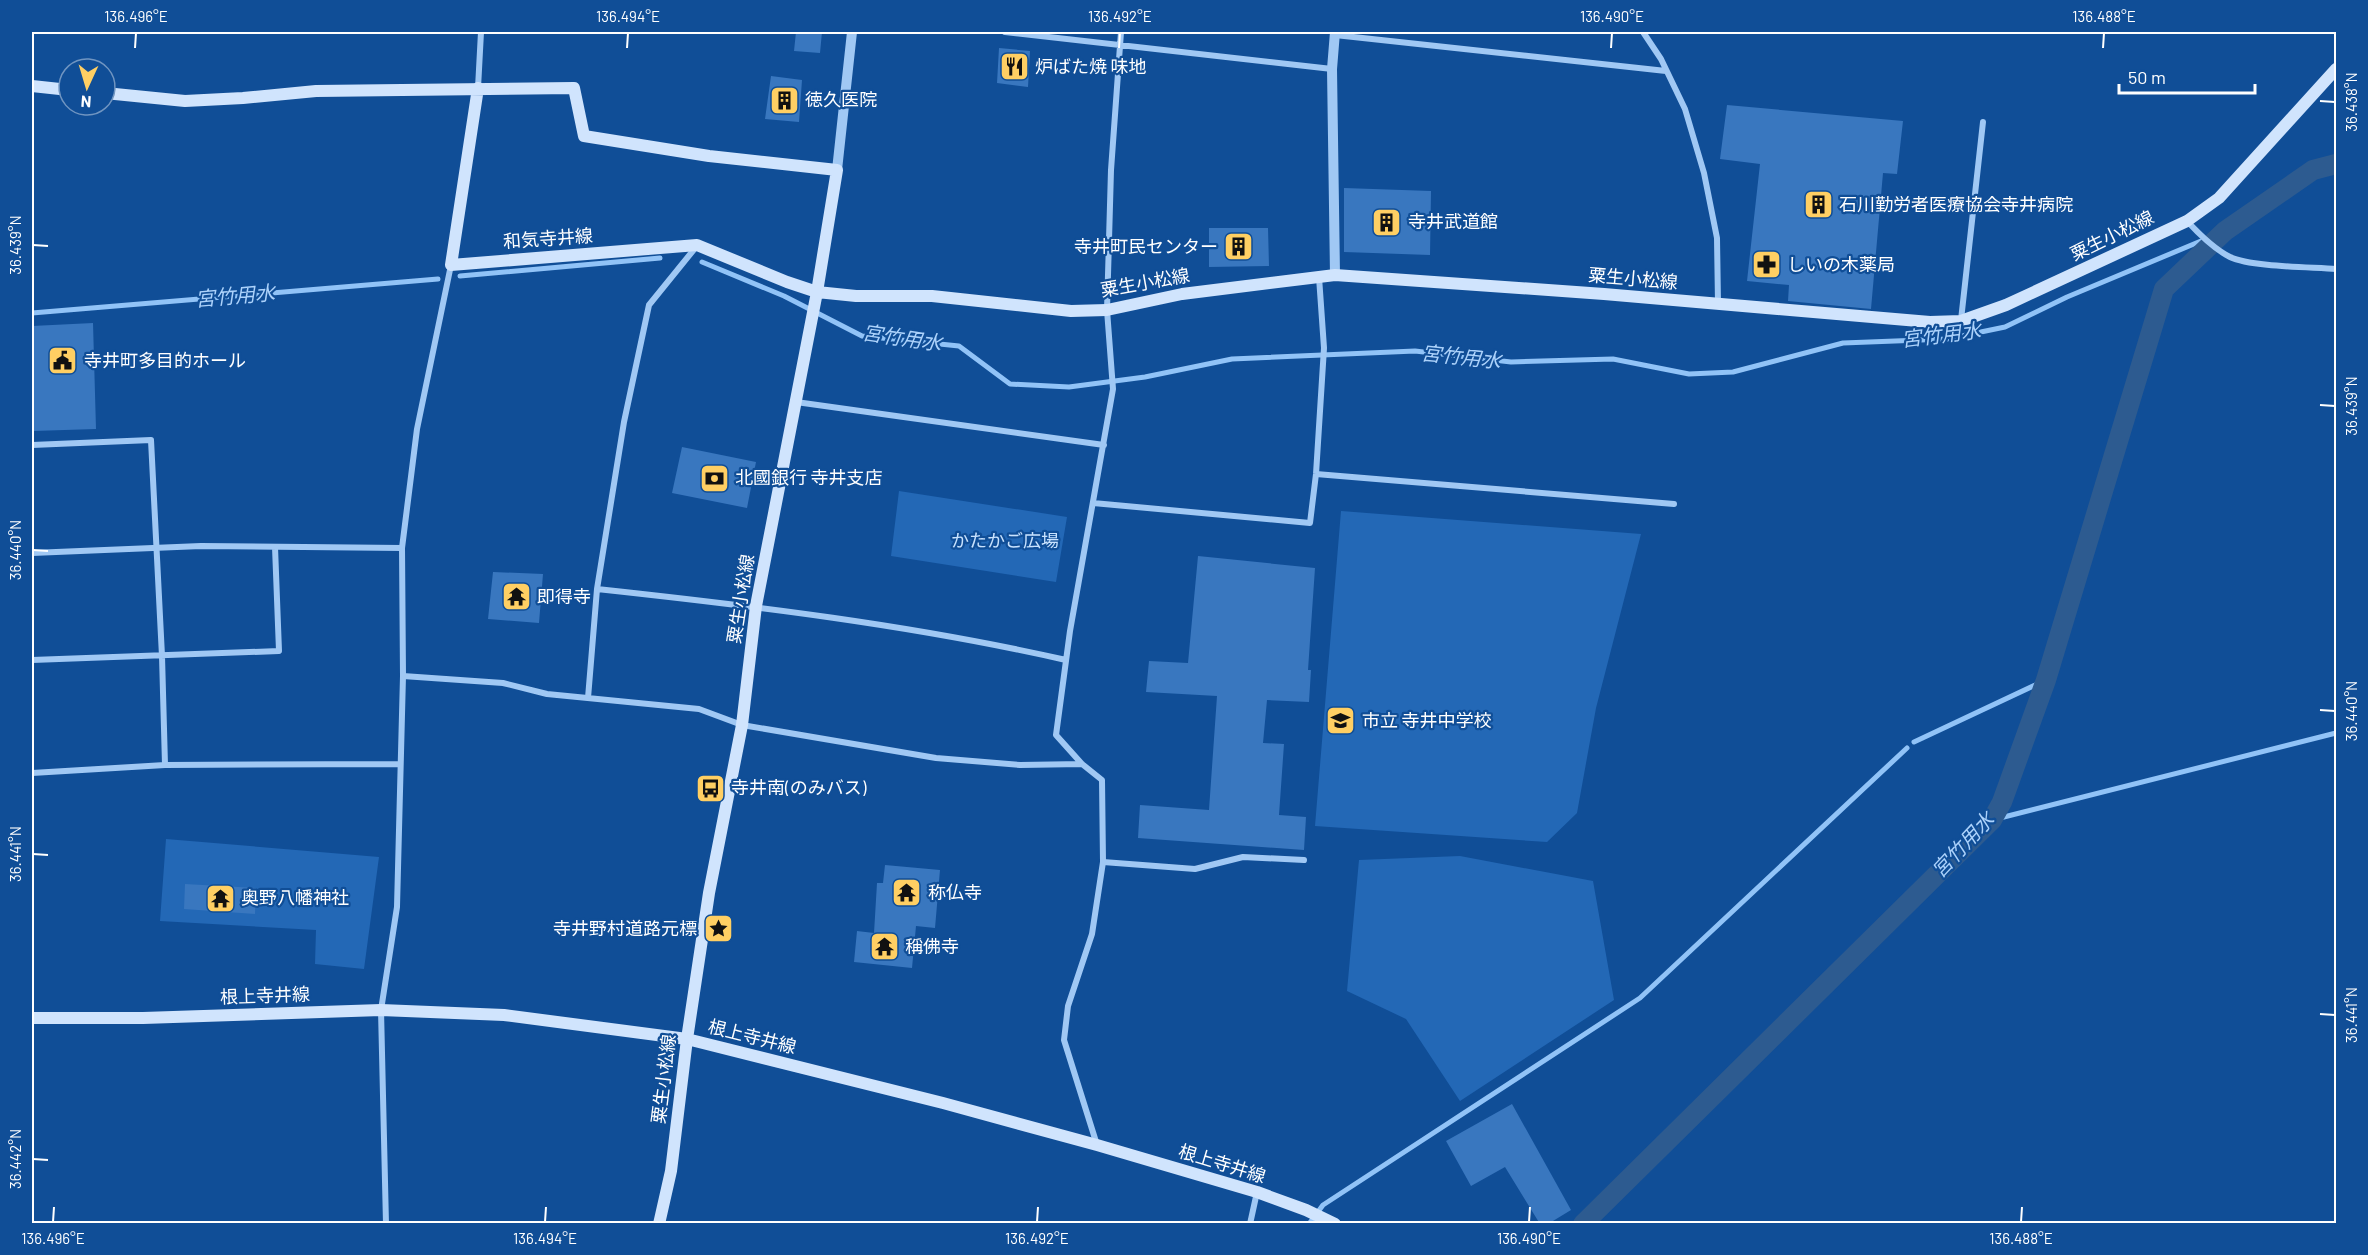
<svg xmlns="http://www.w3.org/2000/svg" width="2368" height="1255" font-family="Barlow,'Noto Sans JP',sans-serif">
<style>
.green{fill:#2368b6}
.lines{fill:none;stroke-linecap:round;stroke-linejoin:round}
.stream{stroke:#91c3f7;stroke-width:5}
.canal{stroke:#2d5b90;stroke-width:20}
.building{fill:#3977bf}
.minor{stroke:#a0c8f4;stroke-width:6}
.tertiary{stroke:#a0c8f4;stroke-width:10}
.secondary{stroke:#d0e4fd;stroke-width:12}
.ticks{fill:none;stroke:#fff;stroke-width:2}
.labels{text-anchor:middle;stroke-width:4.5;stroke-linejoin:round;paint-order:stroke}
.poi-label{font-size:18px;fill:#fff;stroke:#104e97;text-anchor:start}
.street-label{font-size:18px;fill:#fff;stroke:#104e97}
.park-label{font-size:18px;fill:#c8e2fe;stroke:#104e97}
.water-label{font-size:20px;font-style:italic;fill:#acd2fb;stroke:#104e97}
.neatline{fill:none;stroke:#fff;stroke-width:2}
.ticks-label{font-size:15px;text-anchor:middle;fill:#fff}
</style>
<rect width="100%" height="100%" fill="#104e97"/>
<path class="green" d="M899,491l168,26 -11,65 -165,-26z
M1341,511l300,23 -45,174 -19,105 -30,29 -232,-16z
M166,839l213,18 -15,112 -49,-5 1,-34 -156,-9z
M1460,856l133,25 21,119 -154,101 -54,-82 -59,-28 12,-131z"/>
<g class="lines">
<path class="stream" d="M702,262l82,34 78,40 97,10 51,38 59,3 76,-10 87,-18 183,-8 96,11 102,-3 76,15 44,-2 110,-29 104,-4 58,-12 62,-30 158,-66
M460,276l200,-18
M32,313l406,-34
M1914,742l132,-62
M1992,820l344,-87
M1309,1224l14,-19 317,-207 267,-250"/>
<path class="canal" d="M1583,1224l409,-404 10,-18 44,-122 118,-391 61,-58 88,-61 23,-6"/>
</g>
<path class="building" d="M796,32h26l-2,21 -26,-2z
M999,48l31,3 -2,36 -31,-4z
M771,76l31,4 -3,42 -34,-3z
M1727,105l176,16 -6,53 -14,-1 -12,136 -83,-8 1,-16 -42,-4 13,-117 -40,-5z
M1344,188l87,3 -1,64 -86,-3z
M1209,228h59l1,38 -60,1z
M93,323l3,106 -63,2 -1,-105z
M682,447l74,15 -9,46 -75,-15z
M1198,556l117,12 -7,102h3l-2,32 -42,-2 -4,43 21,1 -5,71 27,2 -2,33 -166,-12 2,-33 69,5 8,-114 -71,-4 3,-31 39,2z
M493,572l50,2 -4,49 -51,-4z
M885,865l55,5 -5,58 -19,-2 -4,42 -58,-6 3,-31 17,2 3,-50h6z
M185,884l71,4 -1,26 -71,-5z
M1512,1104l59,106 -23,14h-8l-35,-57 -34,19 -25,-45z"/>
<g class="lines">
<path class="minor" d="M1005,32l327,37
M1643,32l18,27 24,50 19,64 13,65 1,65
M1335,35l331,36
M478,88l3,-56
M2187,221c12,13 27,28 43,36 21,10 81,10 106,12
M1961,320l22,-198
M796,402l308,43
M32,445l119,-5 11,216 3,109
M1316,474l358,30
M1093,503l217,20 6,-49 8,-126 -5,-71
M32,553l169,-7 201,2
M597,589c157,17 315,36 469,71
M32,660l247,-9 -4,-104
M403,676l100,7 44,11 152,15 43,16 194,33 84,7 62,-1
M588,698l9,-109 27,-167 25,-117 47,-58
M32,773l133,-8 235,-1
M1103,862l92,7 48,-12 61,3
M1097,1145l-33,-105 4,-34 24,-72 11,-72 -1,-82 -20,-16 -26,-29 14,-104 43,-242 -6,-79 4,-140 10,-138
M386,1224l-5,-214 16,-103 6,-231 -1,-128 15,-119 34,-164
M1250,1224l7,-32"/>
<path class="tertiary" d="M837,170l15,-138
M1335,275l-3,-206 3,-37"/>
<path class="secondary" d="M32,86l37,4
M478,88l-27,177 246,-20 90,37 30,10 39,4h76l139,15 36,-1 75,-16 153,-19 269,19 326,28 31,-1 45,-16 181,-84 32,-23 117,-129
M105,93l80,8 58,-3 73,-7 258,-3 10,48 125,20 128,14 -20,122 -61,314 -14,119 -33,168 -22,146 -16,132 -12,53
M32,1018h111l238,-8 123,5 183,24 256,64 154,42 160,47 49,18 29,14"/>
</g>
<path class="ticks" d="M135,48l1,-15M627,48l1,-15M1119,48l1,-15M1611,48l1,-15M2103,48l1,-15M2320,101l15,1M33,245l15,1M2320,405l15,1M33,550l15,1M2320,710l15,1M33,854l15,1M2320,1014l15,1M33,1159l15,1M53,1222l1,-15M545,1222l1,-15M1037,1222l1,-15M1529,1222l1,-15M2021,1222l1,-15"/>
<defs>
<symbol id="restaurant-square" viewBox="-11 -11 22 22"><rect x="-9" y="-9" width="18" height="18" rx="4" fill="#ffcf63" stroke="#104e97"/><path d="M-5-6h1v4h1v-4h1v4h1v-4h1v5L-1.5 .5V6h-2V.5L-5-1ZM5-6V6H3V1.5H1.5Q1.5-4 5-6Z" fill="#111"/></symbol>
<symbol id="building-square" viewBox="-11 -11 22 22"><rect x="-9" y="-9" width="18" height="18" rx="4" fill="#ffcf63" stroke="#104e97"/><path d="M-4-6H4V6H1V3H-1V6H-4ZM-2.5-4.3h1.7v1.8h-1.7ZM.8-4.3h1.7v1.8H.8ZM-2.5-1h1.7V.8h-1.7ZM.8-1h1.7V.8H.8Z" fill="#111"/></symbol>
<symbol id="pharmacy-square" viewBox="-11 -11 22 22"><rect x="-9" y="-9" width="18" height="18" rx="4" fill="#ffcf63" stroke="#104e97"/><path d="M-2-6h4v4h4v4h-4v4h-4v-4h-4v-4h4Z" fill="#111"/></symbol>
<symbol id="civic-square" viewBox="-11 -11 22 22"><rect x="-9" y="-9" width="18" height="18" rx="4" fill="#ffcf63" stroke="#104e97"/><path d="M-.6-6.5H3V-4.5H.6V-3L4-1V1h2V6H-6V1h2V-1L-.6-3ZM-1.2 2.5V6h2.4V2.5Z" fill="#111"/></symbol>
<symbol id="bank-square" viewBox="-11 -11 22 22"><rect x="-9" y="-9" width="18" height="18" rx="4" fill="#ffcf63" stroke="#104e97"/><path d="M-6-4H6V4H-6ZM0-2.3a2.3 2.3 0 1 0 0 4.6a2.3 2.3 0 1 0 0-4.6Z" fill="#111"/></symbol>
<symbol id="temple-square" viewBox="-11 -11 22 22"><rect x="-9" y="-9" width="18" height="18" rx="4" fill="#ffcf63" stroke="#104e97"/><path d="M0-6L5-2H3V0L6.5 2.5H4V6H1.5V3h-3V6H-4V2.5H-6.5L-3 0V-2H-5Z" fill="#111"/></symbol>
<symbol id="school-square" viewBox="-11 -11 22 22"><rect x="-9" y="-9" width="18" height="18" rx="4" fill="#ffcf63" stroke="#104e97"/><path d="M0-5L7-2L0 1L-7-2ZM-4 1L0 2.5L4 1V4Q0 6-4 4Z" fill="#111"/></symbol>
<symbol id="bus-square" viewBox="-11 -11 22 22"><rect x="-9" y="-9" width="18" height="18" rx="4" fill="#ffcf63" stroke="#104e97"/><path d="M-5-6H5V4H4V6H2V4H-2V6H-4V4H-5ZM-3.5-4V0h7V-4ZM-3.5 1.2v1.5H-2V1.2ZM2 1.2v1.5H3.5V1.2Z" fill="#111"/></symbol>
<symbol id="sight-square" viewBox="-11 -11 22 22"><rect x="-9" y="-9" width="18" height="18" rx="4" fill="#ffcf63" stroke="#104e97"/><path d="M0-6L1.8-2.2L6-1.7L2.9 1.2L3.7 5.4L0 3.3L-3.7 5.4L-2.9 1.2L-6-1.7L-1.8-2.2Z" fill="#111"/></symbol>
</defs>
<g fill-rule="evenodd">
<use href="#restaurant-square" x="998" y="50" width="33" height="33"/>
<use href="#building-square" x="768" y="84" width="33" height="33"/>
<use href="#building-square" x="1802" y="188" width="33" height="33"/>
<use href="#building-square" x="1370" y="206" width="33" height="33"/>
<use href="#building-square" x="1222" y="230" width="33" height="33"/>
<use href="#pharmacy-square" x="1750" y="248" width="33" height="33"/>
<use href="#civic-square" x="46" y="344" width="33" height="33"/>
<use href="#bank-square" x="698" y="462" width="33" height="33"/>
<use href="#temple-square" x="500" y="580" width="33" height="33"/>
<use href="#school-square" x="1324" y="704" width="33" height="33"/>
<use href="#bus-square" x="694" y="772" width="33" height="33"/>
<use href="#temple-square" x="890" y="876" width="33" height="33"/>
<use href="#temple-square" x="204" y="882" width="33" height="33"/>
<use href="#sight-square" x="702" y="912" width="33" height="33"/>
<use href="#temple-square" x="868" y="930" width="33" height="33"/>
</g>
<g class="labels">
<g class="poi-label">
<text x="1035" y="73">炉ばた焼 味地</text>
<text x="805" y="106">徳久医院</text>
<text x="1839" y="211">石川勤労者医療協会寺井病院</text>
<text x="1408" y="228">寺井武道館</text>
<text x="1218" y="253" text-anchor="end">寺井町民センター</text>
<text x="1787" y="271">しいの木薬局</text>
<text x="84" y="367">寺井町多目的ホール</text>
<text x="735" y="484">北國銀行 寺井支店</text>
<text x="537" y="603">即得寺</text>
<text x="1362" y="727">市立 寺井中学校</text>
<text x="731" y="794">寺井南(のみバス)</text>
<text x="928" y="899">称仏寺</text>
<text x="241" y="904">奥野八幡神社</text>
<text x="697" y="935" text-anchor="end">寺井野村道路元標</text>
<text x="905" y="953">稱佛寺</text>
</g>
<g class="street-label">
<text transform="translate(2112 236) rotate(-26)" y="6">粟生小松線</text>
<text transform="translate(548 239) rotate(-4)" y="6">和気寺井線</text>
<text transform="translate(1633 279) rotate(5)" y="6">粟生小松線</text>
<text transform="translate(1145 283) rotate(-10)" y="6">粟生小松線</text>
<text transform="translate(741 599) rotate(-81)" y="6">粟生小松線</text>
<text transform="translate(265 996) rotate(-2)" y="6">根上寺井線</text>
<text transform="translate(752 1037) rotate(14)" y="6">根上寺井線</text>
<text transform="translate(664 1079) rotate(-83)" y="6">粟生小松線</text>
<text transform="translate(1222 1164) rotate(17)" y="6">根上寺井線</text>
</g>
<g class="park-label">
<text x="1005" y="547">かたかご広場</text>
</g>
<g class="water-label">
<text transform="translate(235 296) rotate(-5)" y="7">宮竹用水</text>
<text transform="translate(1941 335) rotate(-7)" y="7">宮竹用水</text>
<text transform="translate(902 338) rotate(8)" y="7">宮竹用水</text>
<text transform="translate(1461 357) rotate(6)" y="7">宮竹用水</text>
<text transform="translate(1963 845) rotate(-47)" y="7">宮竹用水</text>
</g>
</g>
<rect width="2368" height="1255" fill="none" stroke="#104e97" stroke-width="66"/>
<g transform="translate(87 87) rotate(184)"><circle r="28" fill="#104e97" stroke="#7095c1" stroke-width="1.5"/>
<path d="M0-4.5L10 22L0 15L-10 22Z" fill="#ffcf63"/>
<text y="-9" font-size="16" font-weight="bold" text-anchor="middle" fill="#ffffff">N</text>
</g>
<path d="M2119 84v9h136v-9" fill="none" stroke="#ffffff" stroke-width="3"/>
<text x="2128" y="84" font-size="18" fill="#ffffff" stroke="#104e97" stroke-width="4.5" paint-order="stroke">50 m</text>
<rect x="33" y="33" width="2302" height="1189" class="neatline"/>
<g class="ticks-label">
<text x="136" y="22">136.496°E</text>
<text x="628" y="22">136.494°E</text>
<text x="1120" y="22">136.492°E</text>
<text x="1612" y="22">136.490°E</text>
<text x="2104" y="22">136.488°E</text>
<text transform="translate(2352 102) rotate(-90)" y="5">36.438°N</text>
<text transform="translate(16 245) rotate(-90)" y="5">36.439°N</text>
<text transform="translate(2352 406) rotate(-90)" y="5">36.439°N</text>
<text transform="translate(16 550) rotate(-90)" y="5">36.440°N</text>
<text transform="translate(2352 711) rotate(-90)" y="5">36.440°N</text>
<text transform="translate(16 854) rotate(-90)" y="5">36.441°N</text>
<text transform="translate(2352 1015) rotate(-90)" y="5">36.441°N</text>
<text transform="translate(16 1159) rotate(-90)" y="5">36.442°N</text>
<text x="53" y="1244">136.496°E</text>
<text x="545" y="1244">136.494°E</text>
<text x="1037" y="1244">136.492°E</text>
<text x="1529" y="1244">136.490°E</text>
<text x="2021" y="1244">136.488°E</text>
</g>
</svg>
